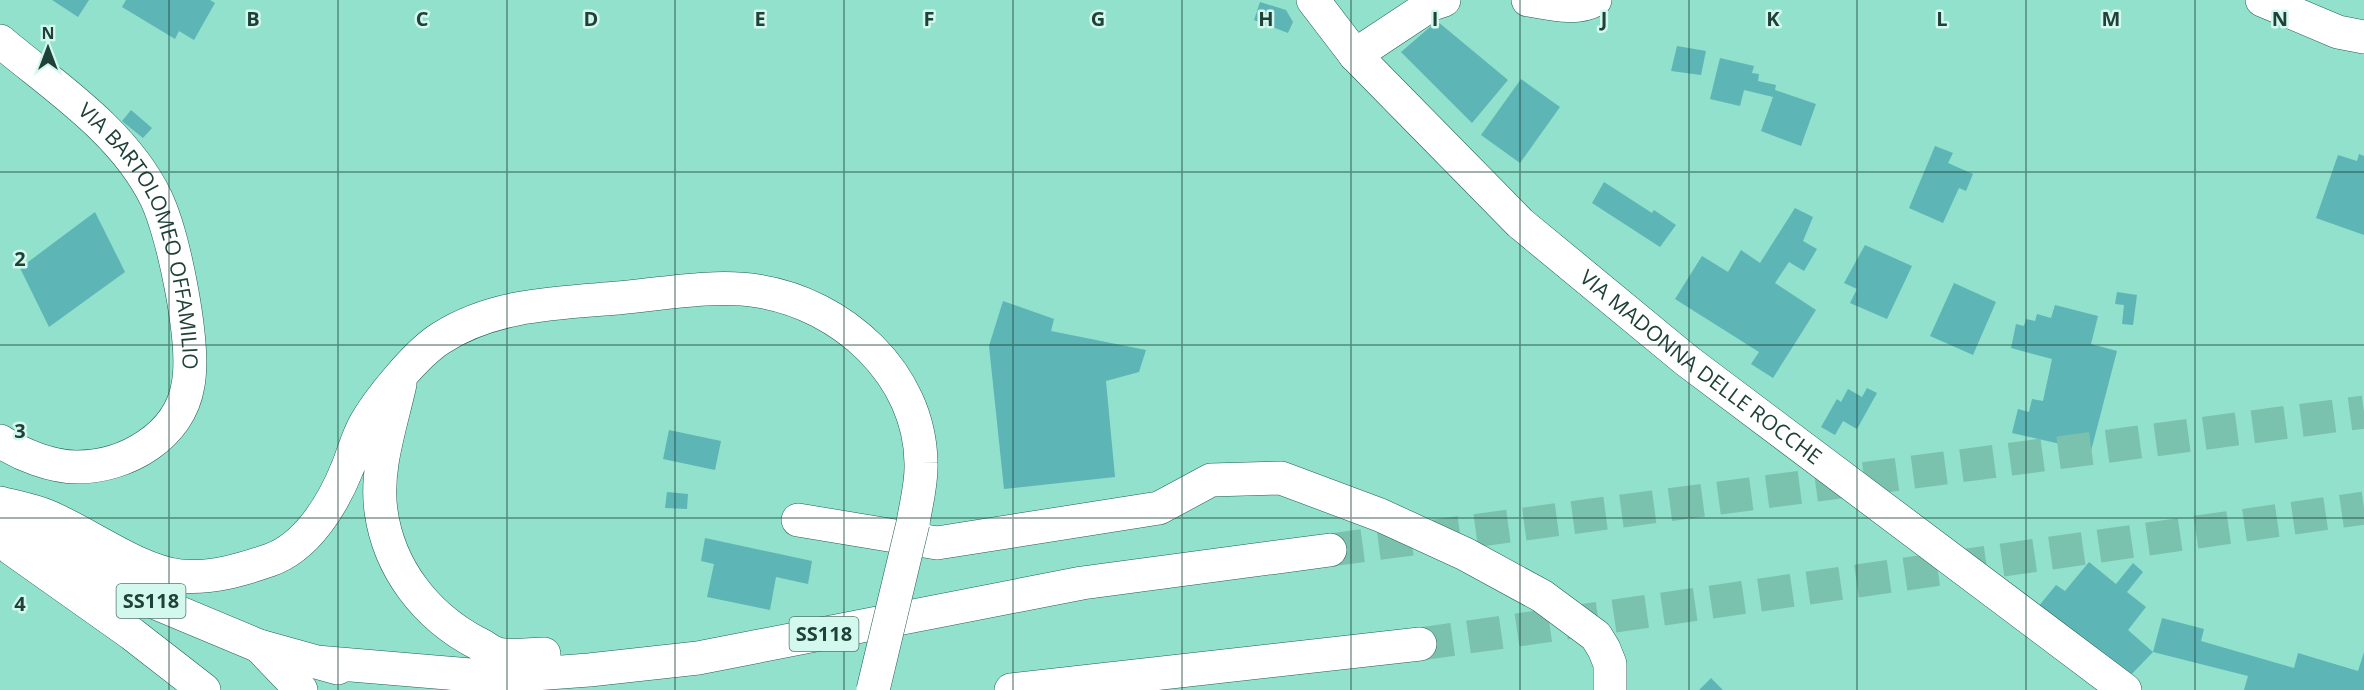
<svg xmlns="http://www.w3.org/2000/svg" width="2364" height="690" font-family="'Open Sans',sans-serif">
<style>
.building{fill:#5db5b5}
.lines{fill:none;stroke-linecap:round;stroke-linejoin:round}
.major-tunnel{stroke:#7ac1ae;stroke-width:33;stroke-dasharray:33 16;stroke-linecap:butt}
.minor-casing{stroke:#216052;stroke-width:34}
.major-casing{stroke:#216052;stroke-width:34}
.minor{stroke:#fff;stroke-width:33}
.major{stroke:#fff;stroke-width:33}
.major-bridge-casing{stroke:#216052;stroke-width:34;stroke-linecap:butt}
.major-bridge{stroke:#fff;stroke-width:33}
.grid{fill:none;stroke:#1f4138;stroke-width:1.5;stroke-opacity:0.55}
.labels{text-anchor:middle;stroke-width:5;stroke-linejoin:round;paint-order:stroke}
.shield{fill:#d3f9ee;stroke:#55786f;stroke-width:1.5}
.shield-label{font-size:20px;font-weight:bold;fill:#1f4138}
.street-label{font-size:21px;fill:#1f4138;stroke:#d3f9ee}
.grid-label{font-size:20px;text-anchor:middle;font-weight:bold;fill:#1f4138;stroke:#d3f9ee;stroke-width:5;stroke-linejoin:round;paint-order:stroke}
</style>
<rect width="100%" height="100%" fill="#91e1cc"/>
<path class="building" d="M52,0h37l-11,17z
M126,0h84l5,3 -21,37 -15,-9 -4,8 -53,-32z
M1260,2l26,8 7,12 -5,11 -34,-13z
M1437,21l71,59 -36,43 -71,-71z
M1677,46l29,5 -5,24 -30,-4z
M1720,58l34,8 -2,7 7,1 -1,7 18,4 -1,5 41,14 -15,42 -40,-15 12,-34 -29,-7 -4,16 -30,-7z
M1521,79l39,28 -40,56 -39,-28z
M131,110l21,18 -9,10 -21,-17z
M1935,146l18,7 -5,10 25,11 -7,17 -7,-3 -16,35 -34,-15z
M2359,154l5,2v79l-48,-17 22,-63 19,6z
M1604,182l48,31 2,-3 22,15 -16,22 -68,-44z
M1795,208l18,9 -10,24 14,8 -13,22 -15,-9 -14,21 41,27 -43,68 -22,-14 8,-12 -84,-53 27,-43 26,16 13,-22 19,13z
M95,212l30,60 -76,55 -29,-59z
M1865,245l47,21 -25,53 -37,-16 7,-14 -13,-6z
M1954,283l42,19 -23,53 -43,-19z
M2117,292l20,3 -4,30 -11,-1 2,-19 -9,-1z
M1003,301l51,18 -3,12 95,19 -7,22 -33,9 9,96 -111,12 -15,-143z
M2055,305l43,11 -7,28 26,7 -26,100 -79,-18 6,-24 11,3 3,-13 11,2 9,-42 -41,-11 5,-24 8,2 2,-7 9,2 2,-7 14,4z
M1867,388l10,5 -20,36 -14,-8 -8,14 -14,-8 16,-28 4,3 7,-13 14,8z
M669,430l52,11 -6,29 -52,-11z
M667,492l21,2 -1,15 -22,-1z
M705,538l107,23 -4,23 -32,-7 -6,33 -63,-13 7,-33 -13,-3z
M2089,562l27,22 17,-21 10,9 -16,20 19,15 -18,23 25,22 -26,27 -89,-72 18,-22 9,6z
M2162,618l42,11 -3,12 93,27 4,-15 60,18 6,-19v38h-120l4,-14 -95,-24z
M1711,678l12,12h-24z"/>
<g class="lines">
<path class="major-tunnel" d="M1330,550l1034,-138
M1420,644l944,-136"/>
<defs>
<g id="minor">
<path id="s1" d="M1313,0l42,55 165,168 166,137 439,330"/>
<path d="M1528,0c21,3 47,11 67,0"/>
<path d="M2262,0l76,32 26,5"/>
<path id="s2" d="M0,41c56,47 123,90 156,157 18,38 40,146 32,187 -8,51 -62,82 -111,82 -25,0 -56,-12 -77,-26"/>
<path d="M1355,55l77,-51 12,-4"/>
<path d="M798,520l139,23 222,-35 52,-28 70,-2 99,37 85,39 77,42 54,40 8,13 6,15v26"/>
<path d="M259,646l42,44"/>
</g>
<path id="major" d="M400,384c-9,41 -25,85 -19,127 8,58 45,105 96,132 7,3 14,9 21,11 13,3 32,0 46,0
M0,503c15,4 32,7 47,13 41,17 90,55 133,60 31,3 61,-6 90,-16 37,-13 63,-56 77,-91 6,-14 10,-31 18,-45 14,-25 52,-71 76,-86 53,-34 117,-35 177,-40 44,-4 97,-14 140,-7 84,13 162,83 163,172 1,20 -5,41 -8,60
M7,517l106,68 146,61 79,22
M0,533l12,16 120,85 72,56
M316,662l178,15 95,-7 109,-12 384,-75 248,-33
M1011,690l409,-46"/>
</defs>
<use href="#minor" class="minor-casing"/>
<use href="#major" class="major-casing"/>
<use href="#minor" class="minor"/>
<use href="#major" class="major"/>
<defs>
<path id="major-bridge" d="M873,690l40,-167"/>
</defs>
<use href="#major-bridge" class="major-bridge-casing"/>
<use href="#major-bridge" class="major-bridge"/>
</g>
<path class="grid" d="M169,0v690M338,0v690M507,0v690M675,0v690M844,0v690M1013,0v690M1182,0v690M1351,0v690M1520,0v690M1689,0v690M1857,0v690M2026,0v690M2195,0v690M0,172h2364M0,345h2364M0,518h2364"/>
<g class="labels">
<g class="shield">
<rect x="116.5" y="584" width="69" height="34" rx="4.5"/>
<rect x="789.5" y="617" width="69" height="34" rx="4.5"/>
</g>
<g class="shield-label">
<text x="151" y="608">SS118</text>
<text x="824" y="641">SS118</text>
</g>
<g class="street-label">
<text dy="7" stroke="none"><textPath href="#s2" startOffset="252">VIA BARTOLOMEO OFFAMILIO</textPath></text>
<text dy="7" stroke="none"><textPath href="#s1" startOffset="536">VIA MADONNA DELLE ROCCHE</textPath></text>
</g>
</g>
<g class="grid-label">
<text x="253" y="26">B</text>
<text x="422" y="26">C</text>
<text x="591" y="26">D</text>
<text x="760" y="26">E</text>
<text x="929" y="26">F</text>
<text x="1098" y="26">G</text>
<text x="1266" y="26">H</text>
<text x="1435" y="26">I</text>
<text x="1604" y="26">J</text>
<text x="1773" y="26">K</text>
<text x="1942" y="26">L</text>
<text x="2111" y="26">M</text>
<text x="2280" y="26">N</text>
<text x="20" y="266">2</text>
<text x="20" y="438">3</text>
<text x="20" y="611">4</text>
</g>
<g transform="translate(48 48)" stroke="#d3f9ee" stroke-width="4.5" paint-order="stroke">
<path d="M0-4.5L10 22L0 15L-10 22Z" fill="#1f4138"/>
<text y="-9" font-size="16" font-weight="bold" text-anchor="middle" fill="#1f4138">N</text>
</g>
</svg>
